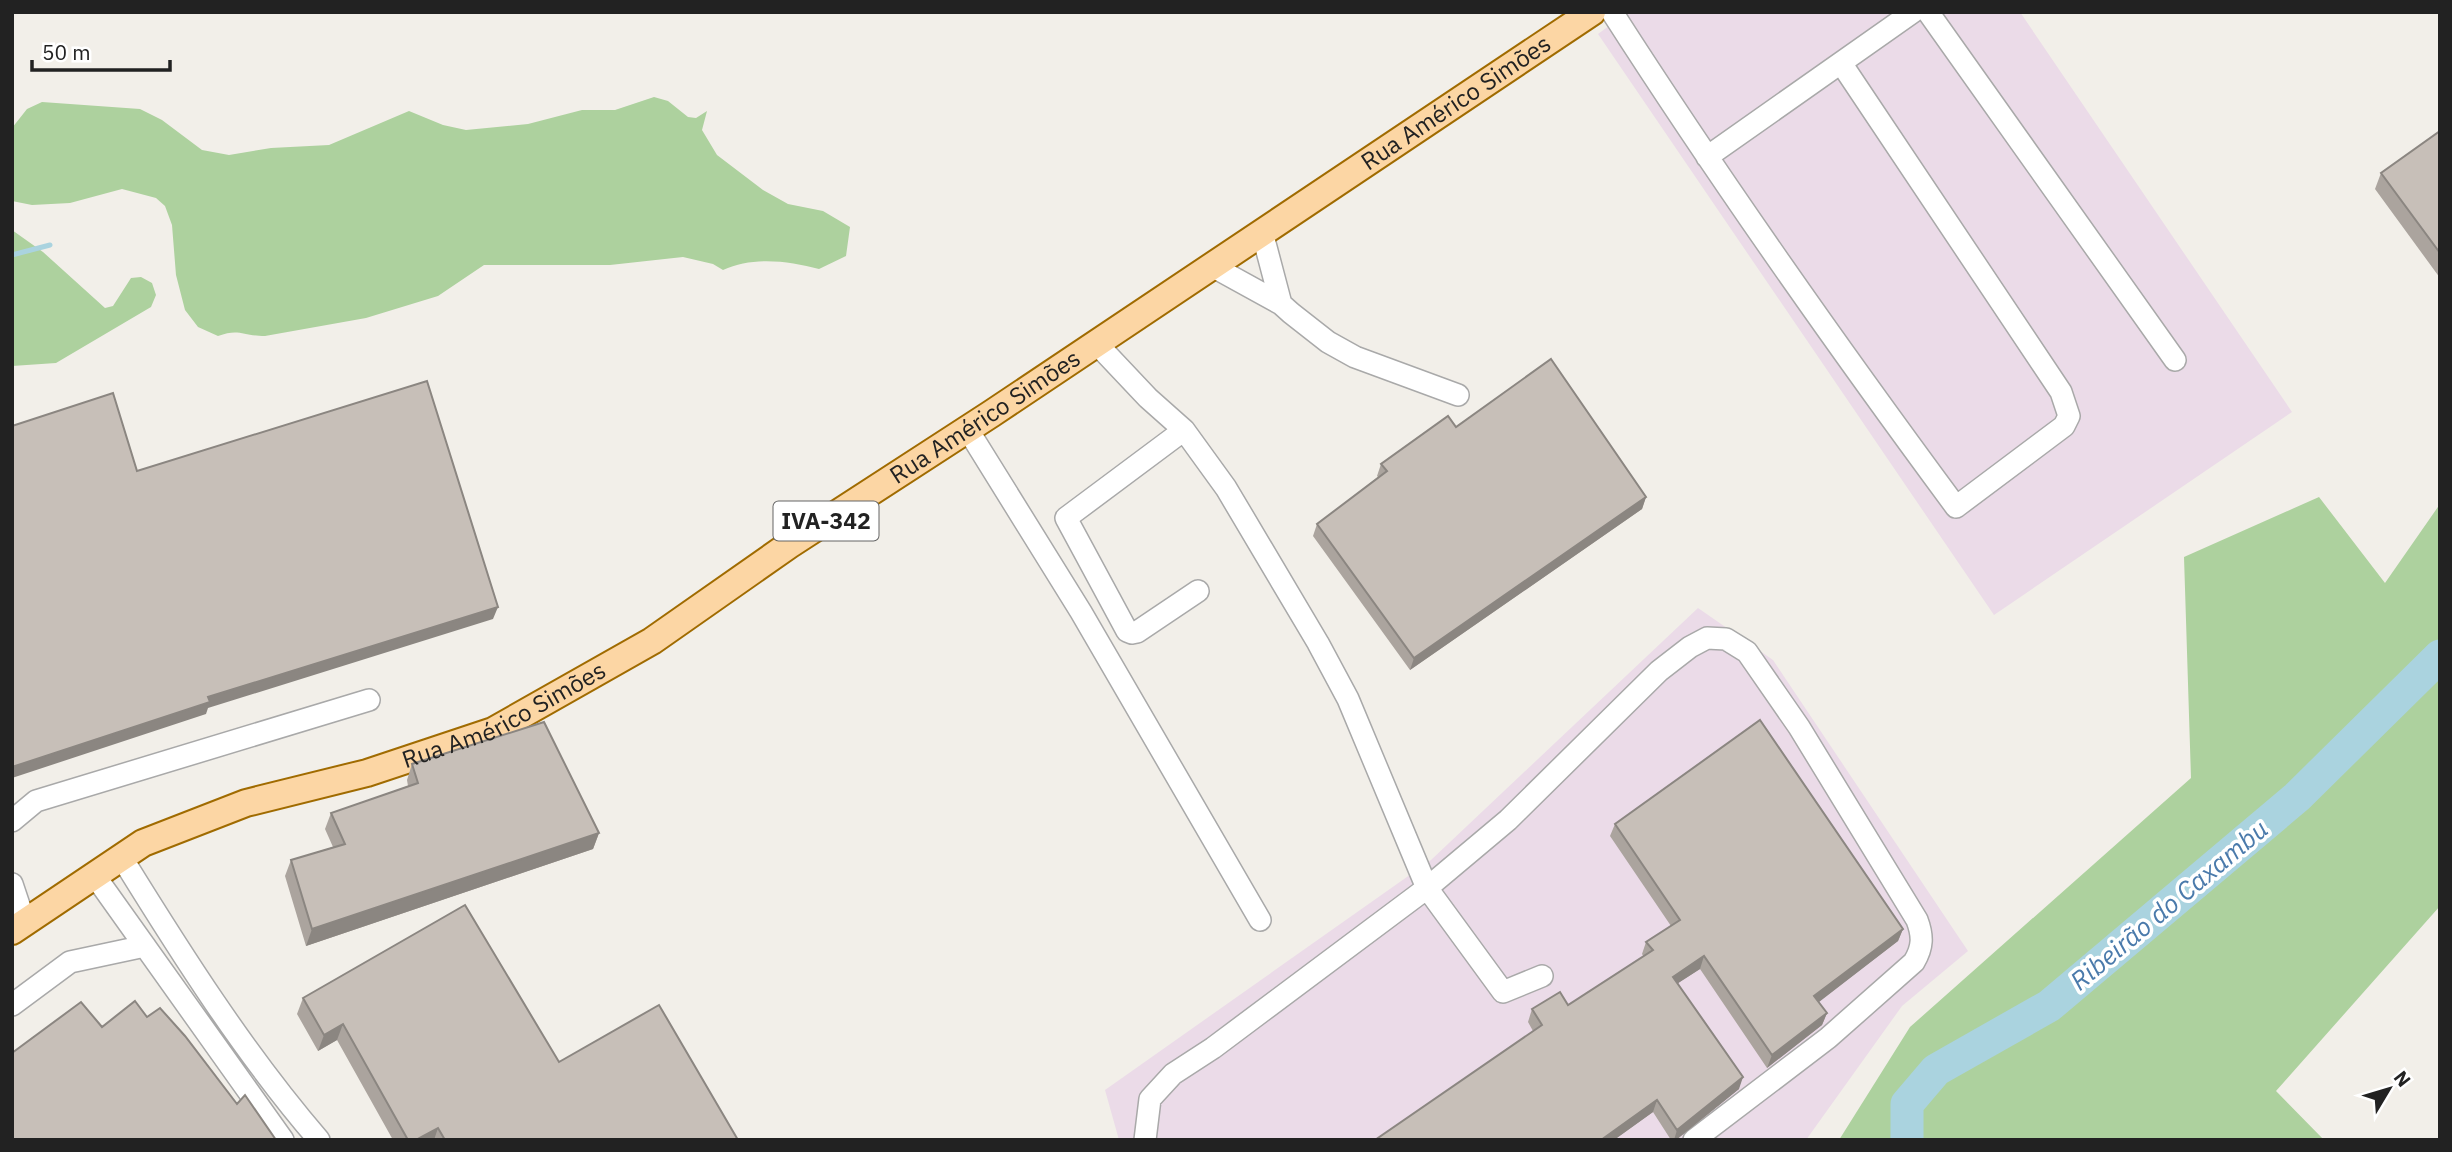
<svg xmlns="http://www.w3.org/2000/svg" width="2452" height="1152" font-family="'IBM Plex Sans',sans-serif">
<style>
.industrial{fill:#ebdbe8}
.forest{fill:#add19e}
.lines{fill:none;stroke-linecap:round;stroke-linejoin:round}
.stream{stroke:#aad3df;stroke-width:5}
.river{stroke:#aad3df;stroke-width:33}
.minor-casing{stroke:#a9a9a9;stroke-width:24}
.major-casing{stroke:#a06b00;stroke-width:30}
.minor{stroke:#fff;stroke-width:21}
.major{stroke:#fcd6a4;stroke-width:26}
.wall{fill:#aba49e}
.shaded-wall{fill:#8b8681}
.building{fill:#c7bfb8;stroke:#8b8681;stroke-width:2}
.labels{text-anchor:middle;stroke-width:7;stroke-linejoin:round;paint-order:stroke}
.shield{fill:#fff;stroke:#646464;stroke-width:2}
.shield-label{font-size:23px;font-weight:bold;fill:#222}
.street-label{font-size:24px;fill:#222;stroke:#fff}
.water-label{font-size:26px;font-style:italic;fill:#4a7aab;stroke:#fff}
</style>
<rect width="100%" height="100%" fill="#f2efe9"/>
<path class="industrial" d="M1628,12h392l272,400 -298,203 -396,-581z
M1698,608l75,52 195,291 -66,55 -96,134h-687l-14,-50 326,-230z"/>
<path class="forest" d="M654,97l14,4 20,16 8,1 11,-7 -5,19 15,25 46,35 25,14 35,7 27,16 -4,29 -27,13c-30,-8 -66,-13 -96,1l-10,-6 -30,-7 -73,8h-126l-46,31 -72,22 -101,18c-22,0 -26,-8 -47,0l-20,-9 -13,-17 -9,-35 -4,-50 -7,-19 -9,-8 -34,-9 -52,14 -38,2 -20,-4v-73l15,-19 15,-7 98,7 22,11 40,30 27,5 42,-7 58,-3 80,-34 34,14 23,5 62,-6 54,-14h33z
M12,230l31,22 62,56 8,-2 18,-28 10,-1 11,6 4,12 -5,12 -95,56 -44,3z
M2319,497l66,86 55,-79v402l-164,185 48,49h-485l71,-113 281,-249 -7,-221z"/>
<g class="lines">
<path class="stream" d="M12,255l38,-10"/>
<path class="river" d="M1907,1140v-36l29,-34 113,-64 248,-209 143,-141"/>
<defs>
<path id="minor" d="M1612,12c109,170 225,334 344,495l108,-81 5,-10 -8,-24 -220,-329
M1928,12l247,348
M1707,157l206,-145
M1262,232l19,72 10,9 37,29 27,15 103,38
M1212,266l69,38
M1097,344l51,54 36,32 42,58 92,155 30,56 79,189 76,104 39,-16
M968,430l113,182 179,308
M1184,430l-118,88 61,113 5,2 5,-1 61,-41
M12,821l24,-20 333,-101
M122,858c60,97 122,195 197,282
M95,876l188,264
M12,884l13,39
M12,1005l58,-43 75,-16
M1145,1140l5,-41 23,-25 40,-26 214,-160 81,-68 151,-149 31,-24 17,-9 19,1 21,13 52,75 118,193c6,16 6,27 -3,42l-86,76 -134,102"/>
<g id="major">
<path id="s1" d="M12,931l131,-88 103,-40 121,-30 126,-42 159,-90 137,-96 202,-131 601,-402"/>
</g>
</defs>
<use href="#minor" class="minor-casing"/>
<use href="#major" class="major-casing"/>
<use href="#minor" class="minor"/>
<use href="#major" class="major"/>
</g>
<path class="wall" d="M2440,131v147l-65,-89 6,-16z
M1456,427l190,70 -4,12 -232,161 -97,-134 4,-12 61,-47 -1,-1 4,-12z
M412,764l187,69 -6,16 -287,97 -21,-70 6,-16 42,-13 -8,-18 6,-16 77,-27 -1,-6z
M1615,824l288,105 -5,12 -80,61 9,11 -5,12 -55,43 -67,-99 -22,14 61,106 -63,51h-5l-18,-28 -39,28h-239l158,-109 -5,-9 4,-13 36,-4 76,-48 -2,-3 4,-12 25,-16 -61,-90z
M303,998l256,64 179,78h-345l-56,-100 -19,11 -21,-37z"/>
<path class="shaded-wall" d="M1646,497l-4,12 -232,161 4,-12z
M498,607l-5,12 -285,89 -2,6 -194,64v-11l196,-70z
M599,833l-6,16 -287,97 6,-17z
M1903,929l-5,12 -88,68 4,-13z
M1704,956l-4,13 -31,20 4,-12z
M1827,1013l-5,12 -55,43 5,-13z
M343,1024l-6,16 -19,11 6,-16z
M1743,1077l-4,12 -63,51h-2l3,-10z
M1657,1100l-4,12 -39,28h-13z
M438,1128l-4,12h-18z"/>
<path class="building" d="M2440,131v122l-59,-80z
M1551,359l95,138 -232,161 -97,-134 70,-53 -6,-7 67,-48 8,11z
M427,381l71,226 -290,90 2,5 -198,65v-341l101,-33 24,78z
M1760,720l143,209 -89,67 13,17 -55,42 -68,-99 -31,21 70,100 -66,53 -20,-30 -56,40h-226l167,-115 -10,-16 28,-17 8,13 85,-55 -7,-8 34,-22 -65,-96z
M544,722l55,111 -287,96 -21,-69 54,-16 -14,-31 87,-30 -6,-19z
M465,905l94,157 100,-57 79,135h-293l-7,-12 -22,12h-8l-65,-116 -19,11 -21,-37z
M135,1001l12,16 13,-9 25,28 52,68 8,-9 31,45h-264v-87l69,-51 21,25z"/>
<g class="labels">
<rect class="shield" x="773.5" y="501.5" width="105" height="39" rx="5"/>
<g class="shield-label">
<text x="826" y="529">IVA-342</text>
</g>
<g class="street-label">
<text dy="8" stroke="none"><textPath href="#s1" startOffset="1676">Rua Américo Simões</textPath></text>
<text dy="8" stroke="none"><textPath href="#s1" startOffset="1110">Rua Américo Simões</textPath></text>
<text dy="8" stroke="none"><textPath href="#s1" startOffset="542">Rua Américo Simões</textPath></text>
</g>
<g class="water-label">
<text transform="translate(2169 905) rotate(-40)" y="9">Ribeirão do Caxambu</text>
</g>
</g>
<rect width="2452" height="1152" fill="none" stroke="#222222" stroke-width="28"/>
<g transform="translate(2389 1089) rotate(52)" stroke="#ffffff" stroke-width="5" paint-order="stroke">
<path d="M0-5L12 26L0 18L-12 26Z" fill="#222222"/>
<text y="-10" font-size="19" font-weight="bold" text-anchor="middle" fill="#222222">N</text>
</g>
<path d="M32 60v10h138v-10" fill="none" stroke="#222222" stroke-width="3.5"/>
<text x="42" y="60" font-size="21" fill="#222222" stroke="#ffffff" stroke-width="5" paint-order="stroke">50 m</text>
</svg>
